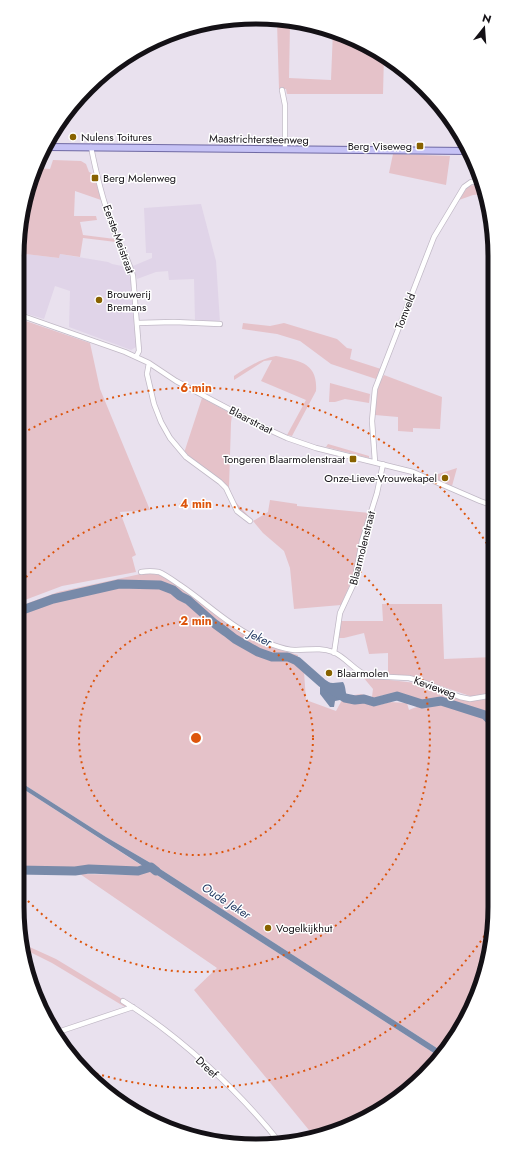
<svg xmlns="http://www.w3.org/2000/svg" width="512" height="1163" font-family="Jost,sans-serif">
<style>
.built{fill:#e0d4e8}
.green{fill:#e5c2c9;fill-rule:evenodd}
.water{fill:#788aa9}
.lines{fill:none;stroke-linecap:round;stroke-linejoin:round}
.river{stroke:#788aa9;stroke-width:9}
.minor-casing{stroke:#c1b9c6;stroke-width:6}
.major-casing{stroke:#6f69a3;stroke-width:8}
.minor{stroke:#fff;stroke-width:4.5}
.major{stroke:#c6c2f5;stroke-width:6}
.ring{fill:none;stroke:#dd550c;stroke-width:2;stroke-dasharray:2 4}
.poi-dot{fill:#886200;stroke:#fff;stroke-width:1.5}
.labels{text-anchor:middle;stroke-width:3;stroke-linejoin:round;paint-order:stroke}
.poi-label{font-size:11px;fill:#141116;stroke:#fff;text-anchor:start}
.street-label{font-size:11px;fill:#141116;stroke:#fff}
.water-label{font-size:12px;font-style:italic;fill:#1d355f;stroke:#fff}
.rim{fill:none;stroke:#141116;stroke-width:5}
.centre{fill:#dd550c;stroke:#fff;stroke-width:2}
.ring-label{font-size:12px;text-anchor:middle;font-weight:bold;fill:#dd550c;stroke:#fff;stroke-width:3;stroke-linejoin:round;paint-order:stroke}
</style>
<rect width="100%" height="100%" fill="#e9e1ee"/>
<path class="built" d="M201,204l15,57 4,62 -25,-2 -1,-42 -25,1 -1,-9 -12,1 -19,7 -4,-13 19,-8v-5h-6l-2,-45z
M17,253l42,5 1,-4 48,8 4,2 15,3 4,15 6,59 -1,6 -5,3 -62,-23 1,-36 -15,-5 -11,33 -27,-8z"/>
<path class="green" d="M277,22l13,2 -1,54 42,2 2,-50 51,25 -1,39h-96l-1,-5h-7z
M393,154l57,2 -4,29 -57,-12z
M53,160l28,1 5,3 3,8 5,2 7,26 -26,-9 -1,25h22l1,4 -17,2 3,13 32,4 1,3 -33,-4 -3,19 -20,-3 -1,4 -42,-5 13,-74 6,-11 14,1z
M482,184l3,10 -12,1 -14,5 9,-14z
M17,318l73,25 10,46 50,121 -30,2 16,43 -4,2 4,15 -74,14 -45,17z
M243,323l27,3 14,-3 53,16 10,9 5,1 -2,10 31,10 -5,10 -45,-15 -31,-23 -23,-7 -35,-5z
M276,356c23,5 42,6 40,35l-24,45 -5,-1 19,-35 -45,-19 11,-21 -8,1 -30,19v-4c14,-9 26,-17 42,-20z
M384,375l58,22 -2,32 -27,-1v4l-15,-1v-14l-23,-2c0,-14 1,-27 9,-40z
M330,383l40,11 -1,9 -24,-4 -10,3h-6z
M202,398l30,16 -1,9 -2,64 4,12 20,22 15,-9 2,-12 27,4v2l73,7 -15,60 -14,32 -47,4 -4,-41 -6,-17 -21,-18 -10,-12 -16,-12 -11,-22 -42,-34z
M328,444l41,12v2l-43,-11z
M457,468l-5,18 -19,-8 2,-3z
M145,573l16,2 33,22 23,19 35,23 18,8 28,8 -1,9 7,8 2,28 30,11 6,-11h6l1,-3 -2,-1 14,-2 11,3 1,-8 -10,-12 53,6 50,18h8l20,-3 1,209 -13,77 -39,68 -289,-187 -48,-28 -89,-57v-173l41,-15zM384,695l7,6 13,-1 8,-3 7,4 11,1 10,-3 2,3c-11,3 -22,3 -33,8l-2,-7 -17,-1 -15,4 -1,-8z
M382,604h60l2,55 50,-2v36l-21,4 -56,-19 -29,-3v-22l-19,1 -5,-21 -20,5h-5l2,-17h42z
M17,785l127,82 -17,3 -38,-3 -11,1 -61,-2z
M149,870l291,187 -4,7 -61,50 -62,21 -119,-145 23,-22 -137,-94 58,1z
M23,944l33,15 71,43 -2,5 -73,-44 -28,-14z"/>
<path class="water" d="M300,661l23,18 -4,6 -22,-21z
M323,682l10,1 10,-1c3,5 2,9 4,14l2,1 -1,4 -3,-2 -10,2 -1,6h-4l-10,-13v-8z
M17,780l89,57 48,28 289,187 -3,5 -423,-272z"/>
<g class="lines">
<path class="river" d="M17,612l36,-13 66,-15 41,1 13,5 7,6 8,4 27,24 11,8 9,7 23,13 14,5h16l9,4 25,22 23,15 10,2 9,-1 10,3 23,-6 25,8 19,-3 44,14 9,9
M17,870l58,1 14,-2 49,2 13,-4 5,4"/>
<defs>
<path id="minor" d="M282,90l3,15v44
M91,147c5,25 11,51 20,75 6,18 17,35 22,54l6,75 -3,6
M17,314l108,38 24,11 27,18 87,46 24,11 29,10 97,24 67,29 14,5
M137,323l37,-1 46,2
M149,363l-2,11 7,30 7,18 9,16 16,19 34,25 6,6 11,23 13,10
M375,462l-3,-41 3,-32 59,-152 30,-50 7,-5 10,-1
M141,572c6,-1 12,-1 18,0 7,3 15,9 21,13 24,16 45,37 70,50 9,5 36,16 46,15 13,0 24,-3 37,2 13,5 21,19 35,24l41,2 14,4 37,15 10,2 24,-4
M334,653l6,-40 14,-30 8,-42 15,-48 6,-29
M123,1001c57,35 116,90 158,143
M58,1032l75,-25"/>
<path id="major" d="M48,147l421,4"/>
</defs>
<use href="#minor" class="minor-casing"/>
<use href="#major" class="major-casing"/>
<use href="#minor" class="minor"/>
<use href="#major" class="major"/>
</g>
<g class="ring">
<circle cx="196" cy="738" r="117"/>
<path d="M18 586A234 234 0 1 1 18 890"/>
<path d="M491 926A350 350 0 0 1 82 1069M18 436A350 350 0 0 1 493 553"/>
</g>
<g class="poi-dot">
<circle cx="73" cy="137" r="4"/>
<rect x="416" y="142" width="8" height="8" rx="2"/>
<rect x="91" y="174" width="8" height="8" rx="2"/>
<circle cx="99" cy="300" r="4"/>
<rect x="349" y="455" width="8" height="8" rx="2"/>
<circle cx="445" cy="478" r="4"/>
<circle cx="329" cy="673" r="4"/>
<circle cx="268" cy="928" r="4"/>
</g>
<g class="labels">
<g class="poi-label">
<text x="81" y="141">Nulens Toitures</text>
<text x="412" y="150" text-anchor="end">Berg Viseweg</text>
<text x="103" y="182">Berg Molenweg</text>
<text x="107" y="298">Brouwerij<tspan x="107" dy="13">Bremans</tspan></text>
<text x="345" y="463" text-anchor="end">Tongeren Blaarmolenstraat</text>
<text x="437" y="482" text-anchor="end">Onze-Lieve-Vrouwekapel</text>
<text x="337" y="677">Blaarmolen</text>
<text x="276" y="932">Vogelkijkhut</text>
</g>
<g class="street-label">
<text transform="translate(259 139) rotate(1)" y="4">Maastrichtersteenweg</text>
<text transform="translate(119 239) rotate(70)" y="4">Eerste-Meistraat</text>
<text transform="translate(405 311) rotate(-69)" y="4">Tomveld</text>
<text transform="translate(251 420) rotate(27)" y="4">Blaarstraat</text>
<text transform="translate(362 548) rotate(-76)" y="4">Blaarmolenstraat</text>
<text transform="translate(435 687) rotate(20)" y="4">Kevieweg</text>
<text transform="translate(207 1067) rotate(43)" y="4">Dreef</text>
</g>
<g class="water-label">
<text transform="translate(260 638) rotate(25)" y="4">Jeker</text>
<text transform="translate(226 901) rotate(33)" y="4">Oude Jeker</text>
</g>
</g>
<path d="M0 0H512V1163H0ZM256 24H256A232 232 0 0 1 488 256V907A232 232 0 0 1 256 1139H256A232 232 0 0 1 24 907V256A232 232 0 0 1 256 24Z" fill="#fff" fill-rule="evenodd"/>
<path class="rim" d="M256 24H256A232 232 0 0 1 488 256V907A232 232 0 0 1 256 1139H256A232 232 0 0 1 24 907V256A232 232 0 0 1 256 24Z"/>
<circle cx="196" cy="738" r="6" class="centre"/>
<g class="ring-label">
<text x="196" y="392">6 min</text>
<text x="196" y="508">4 min</text>
<text x="196" y="625">2 min</text>
</g>
<g transform="translate(484 28) rotate(17)" stroke="#ffffff" stroke-width="3" paint-order="stroke">
<path d="M0-3L7 15L0 10L-7 15Z" fill="#141116"/>
<text y="-6" font-size="11" font-weight="bold" text-anchor="middle" fill="#141116">N</text>
</g>
</svg>
